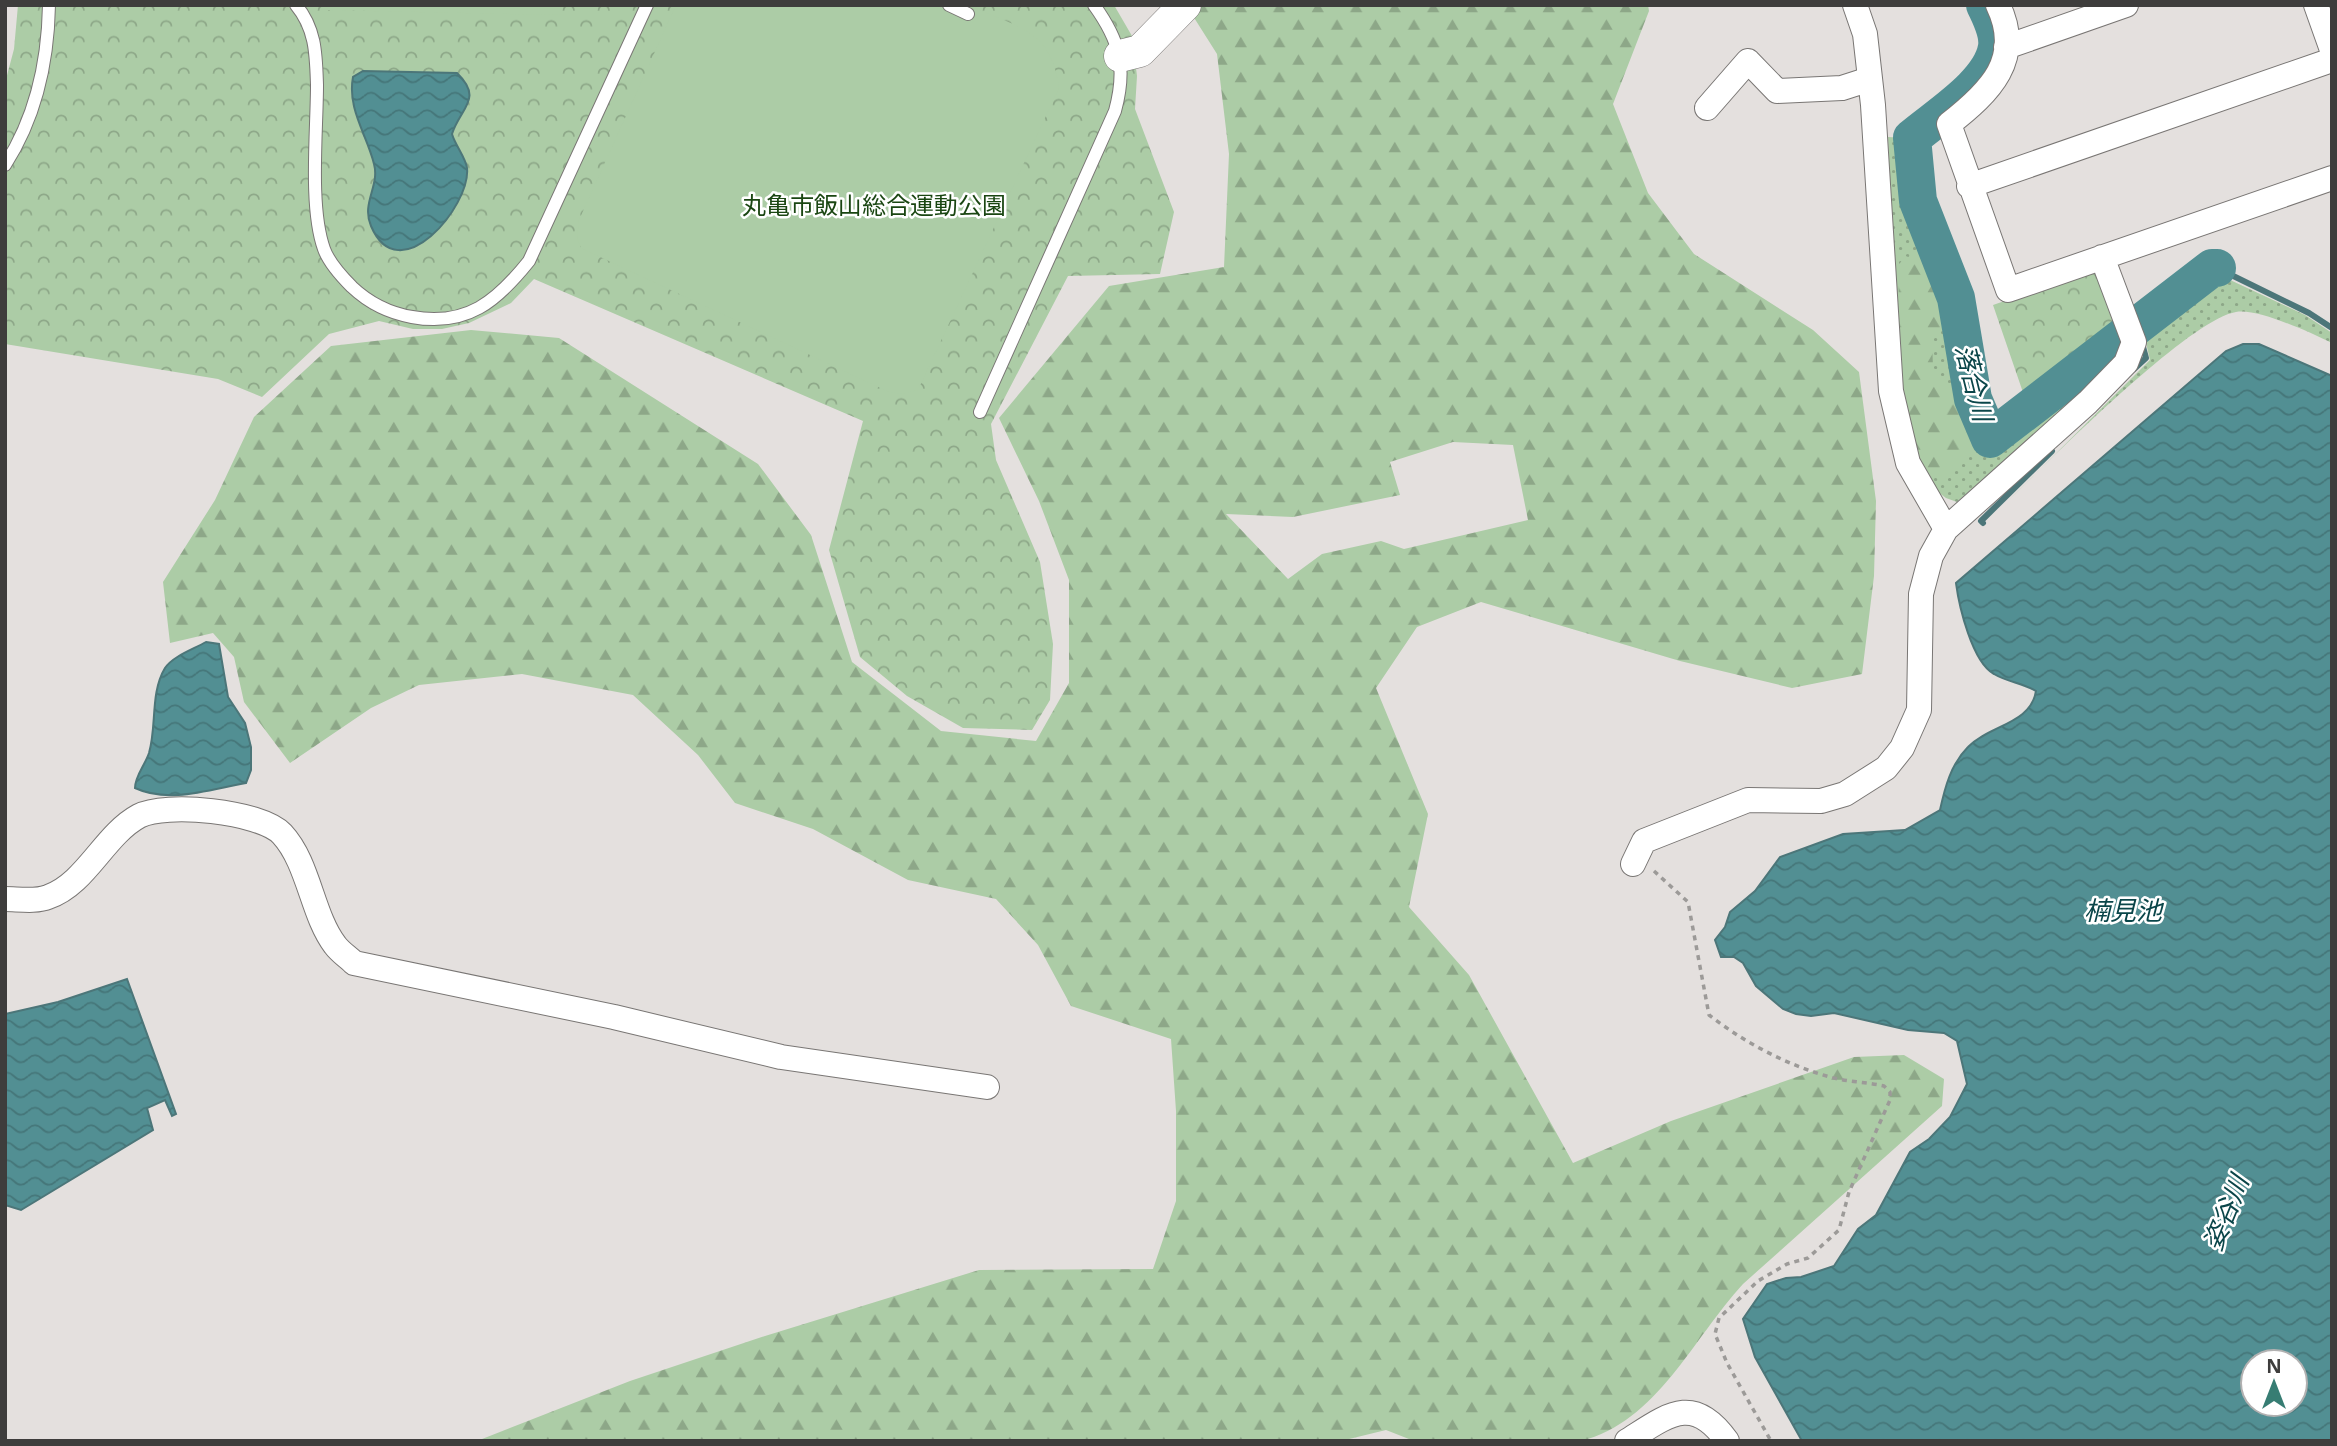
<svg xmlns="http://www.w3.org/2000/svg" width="2337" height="1446" font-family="'Open Sans','Noto Sans JP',sans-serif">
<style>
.grass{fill:url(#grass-dots)}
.forest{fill:url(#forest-firs);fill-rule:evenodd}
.park{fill:url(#park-crowns)}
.pitch{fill:#accca6}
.water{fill:url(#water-waves);stroke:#4c7679;stroke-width:2;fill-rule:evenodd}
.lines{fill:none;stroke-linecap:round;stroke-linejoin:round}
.stream{stroke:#4c7679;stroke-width:6}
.river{stroke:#528f93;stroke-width:38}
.service-casing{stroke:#797674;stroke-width:14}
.minor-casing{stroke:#797674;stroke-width:26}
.tertiary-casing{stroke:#797674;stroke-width:33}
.path{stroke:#9c9a98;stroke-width:3.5;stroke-dasharray:5 5;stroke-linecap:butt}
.service{stroke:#fff;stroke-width:12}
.minor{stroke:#fff;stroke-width:24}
.tertiary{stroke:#fff;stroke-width:32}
.labels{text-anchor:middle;stroke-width:5;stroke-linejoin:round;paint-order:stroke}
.park-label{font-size:24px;fill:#1a4612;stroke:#fff}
.water-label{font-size:26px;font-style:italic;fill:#0a4549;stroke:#fff}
</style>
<defs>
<pattern id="grass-dots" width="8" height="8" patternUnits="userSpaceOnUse" patternTransform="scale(1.75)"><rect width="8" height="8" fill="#accca6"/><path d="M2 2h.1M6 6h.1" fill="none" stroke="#8da788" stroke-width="1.8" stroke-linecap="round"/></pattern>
<pattern id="forest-firs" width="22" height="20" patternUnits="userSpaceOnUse" patternTransform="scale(1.75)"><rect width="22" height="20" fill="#accca6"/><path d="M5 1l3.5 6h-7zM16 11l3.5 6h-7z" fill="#8da788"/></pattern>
<pattern id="park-crowns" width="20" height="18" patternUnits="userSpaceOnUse" patternTransform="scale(1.75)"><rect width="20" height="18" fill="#accca6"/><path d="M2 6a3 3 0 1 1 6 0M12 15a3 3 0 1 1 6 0" fill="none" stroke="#8da788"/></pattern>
<pattern id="water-waves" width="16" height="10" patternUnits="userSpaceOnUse" patternTransform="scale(1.75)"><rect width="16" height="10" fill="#528f93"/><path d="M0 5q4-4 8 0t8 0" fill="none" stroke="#457679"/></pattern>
</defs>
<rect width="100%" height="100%" fill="#e4e0de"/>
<path class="grass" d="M1888,137l20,1 4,62 40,105 19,98 16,44 129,-95 -15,23 -144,127 -11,-4 -20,-15 -29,-93z
M2213,272l92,43 27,18v10c-21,-10 -74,-35 -96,-31 -48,8 -188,150 -229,190l143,-142 -7,-30z"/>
<path class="forest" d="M1186,5h462l1,6 -36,93 35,89 46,61 119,76 46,42 17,129 -2,75 -12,98 -70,14 -112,-27 -199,-59 -64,25 -41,61 52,126 -19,93 60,68 104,188 98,-42 183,-64 50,-2 40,24 -2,27 -199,178c-50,54 -86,138 -162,157h-167l-28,-11 -45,11h-864l153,-60 135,-45 214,-66 174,-1 23,-68v-90l-5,-72 -100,-33 -33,-61 -42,-46 -88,-19 -95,-51 -78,-26 -37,-48 -65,-60 -111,-21 -103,11 -48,23 -81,55 -46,-61 -10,-45 -21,-24 -43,10 -7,-61 52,-82 39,-83 77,-71 140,-16 88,8 199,126 53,71 41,127 89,69 95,10 33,-58v-103l-30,-79 -40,-83 110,-132 115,-19 5,-113 -12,-100zM1453,442l60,3 15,75 -124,29 -23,-8 -59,13 -34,25 -62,-65 67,3 107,-22 -10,-33z
M1905,256l24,7 17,60 -14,18 1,26 37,53 3,26 -23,28 -22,3c-34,-70 -27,-135 -30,-211z"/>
<path class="park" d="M18,5h1096l18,31 5,40 -2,33 39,103 -14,62 -92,2 -77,148 5,36 44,102 13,82 -3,56 -18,30 -69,-2 -56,-32 -47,-39 -31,-107 34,-129 -329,-142 -23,24 -42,20 -27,6h-29l-34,-8 -50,13 -67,63 -44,-18 -213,-35v-261l9,-34z
M2091,271l10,6 20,56 -93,74 -35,-102z"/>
<path class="pitch" d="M326,5h234v10l-234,-5z
M676,5h249l38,19 8,-18c49,23 80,23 88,82l-141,302 -17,4 -12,-2 -308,-144 -4,-10 2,-18z"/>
<path class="water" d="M363,71l94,2c27,26 3,35 -5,61 3,11 14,24 15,34 4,38 -68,124 -96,58 -10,-23 9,-40 3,-62 -7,-29 -27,-55 -21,-87z
M2243,344h16l73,32v1065h-530l-47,-84 -12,-38 24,-35 19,-6 15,-1 33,-11 24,-37 18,-14 34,-63 19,-13 21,-22 17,-33 -10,-43 -13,-8 -36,-3 -74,-17 -23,3 -15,-2 -13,-5 -27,-23 -13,-23 -9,-6h-13l-6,-17 10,-13 5,-15 25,-21 25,-34 63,-23 62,-4 35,-20c5,-23 11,-46 28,-63 21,-22 63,-23 68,-56 -13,-8 -29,-9 -42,-17 -22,-12 -35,-68 -38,-91l270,-232zM2253,1362h42v42h-42z
M206,642l13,2 9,53 17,26 6,24v23l-5,13c-35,6 -77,21 -111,5 0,-12 10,-23 14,-35 8,-27 1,-60 16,-85 8,-12 29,-19 41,-26z
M127,979l49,135 -4,2 -7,-16 -18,8 6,22 -132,80 -16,-5v-191l53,-12z"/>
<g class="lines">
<path class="stream" d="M2217,268l92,45 23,15
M2134,369l12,-11 -4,-15
M1983,523l-2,-2 71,-70"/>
<path class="river" d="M1985,5c6,12 14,28 12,42 -6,37 -58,68 -85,91l6,63 38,97 17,101 17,40 222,-171h5"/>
<defs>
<path id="service" d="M296,5c20,24 20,50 21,80 0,46 -8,122 7,164 5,14 18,28 28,38 18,17 37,26 60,30 55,10 85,-16 117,-56l118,-256
M949,5l19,9
M5,165c31,-48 43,-104 44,-160
M980,412l135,-301c12,-44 5,-70 -21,-106"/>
<path id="minor" d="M1855,5l10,29 8,71 18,286 17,72 38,66 142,-127 38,-39 8,-21 -32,-85
M1998,5c26,54 -8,87 -49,119l59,166 324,-112
M2316,5l16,45
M2006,47l120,-42
M1707,108l41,-47 29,30 65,-3 28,-9
M1969,186l363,-126
M1633,864l11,-23 104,-41 73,1 24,-7 41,-26 16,-20 17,-38 2,-116 10,-38 15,-27
M5,899c13,0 31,3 43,-2 38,-13 56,-62 91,-81 26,-14 121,-5 143,18 27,29 30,81 53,111 5,7 13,12 19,18l260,54 167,40 206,30
M1627,1441c41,-26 66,-48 100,0"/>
<path id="tertiary" d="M1120,56l20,-5 45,-46"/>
</defs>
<use href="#service" class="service-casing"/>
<use href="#minor" class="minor-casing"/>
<use href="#tertiary" class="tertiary-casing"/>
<path class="path" d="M1654,871l34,31 21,113c36,28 78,50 121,62 17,5 37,5 54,9l6,6v8l-41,92 -10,38 -31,28 -21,6 -29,17 -39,37 -4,16 12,29 44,78"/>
<use href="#service" class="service"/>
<use href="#minor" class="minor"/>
<use href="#tertiary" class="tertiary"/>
</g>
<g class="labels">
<g class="park-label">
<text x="874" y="214">丸亀市飯山総合運動公園</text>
</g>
<g class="water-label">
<text transform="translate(1974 383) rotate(76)" y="9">落合川</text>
<text x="2123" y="920">楠見池</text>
<text transform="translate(2226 1213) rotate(-68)" y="9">姿谷川</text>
</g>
</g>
<rect width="2337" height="1446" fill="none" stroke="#3e3d3c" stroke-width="14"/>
<g transform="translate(2274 1383)"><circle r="33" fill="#ffffff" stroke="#b2b1b1" stroke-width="2"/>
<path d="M0-5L12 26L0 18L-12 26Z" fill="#377d73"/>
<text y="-10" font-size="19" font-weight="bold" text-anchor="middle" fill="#3e3d3c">N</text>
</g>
</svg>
